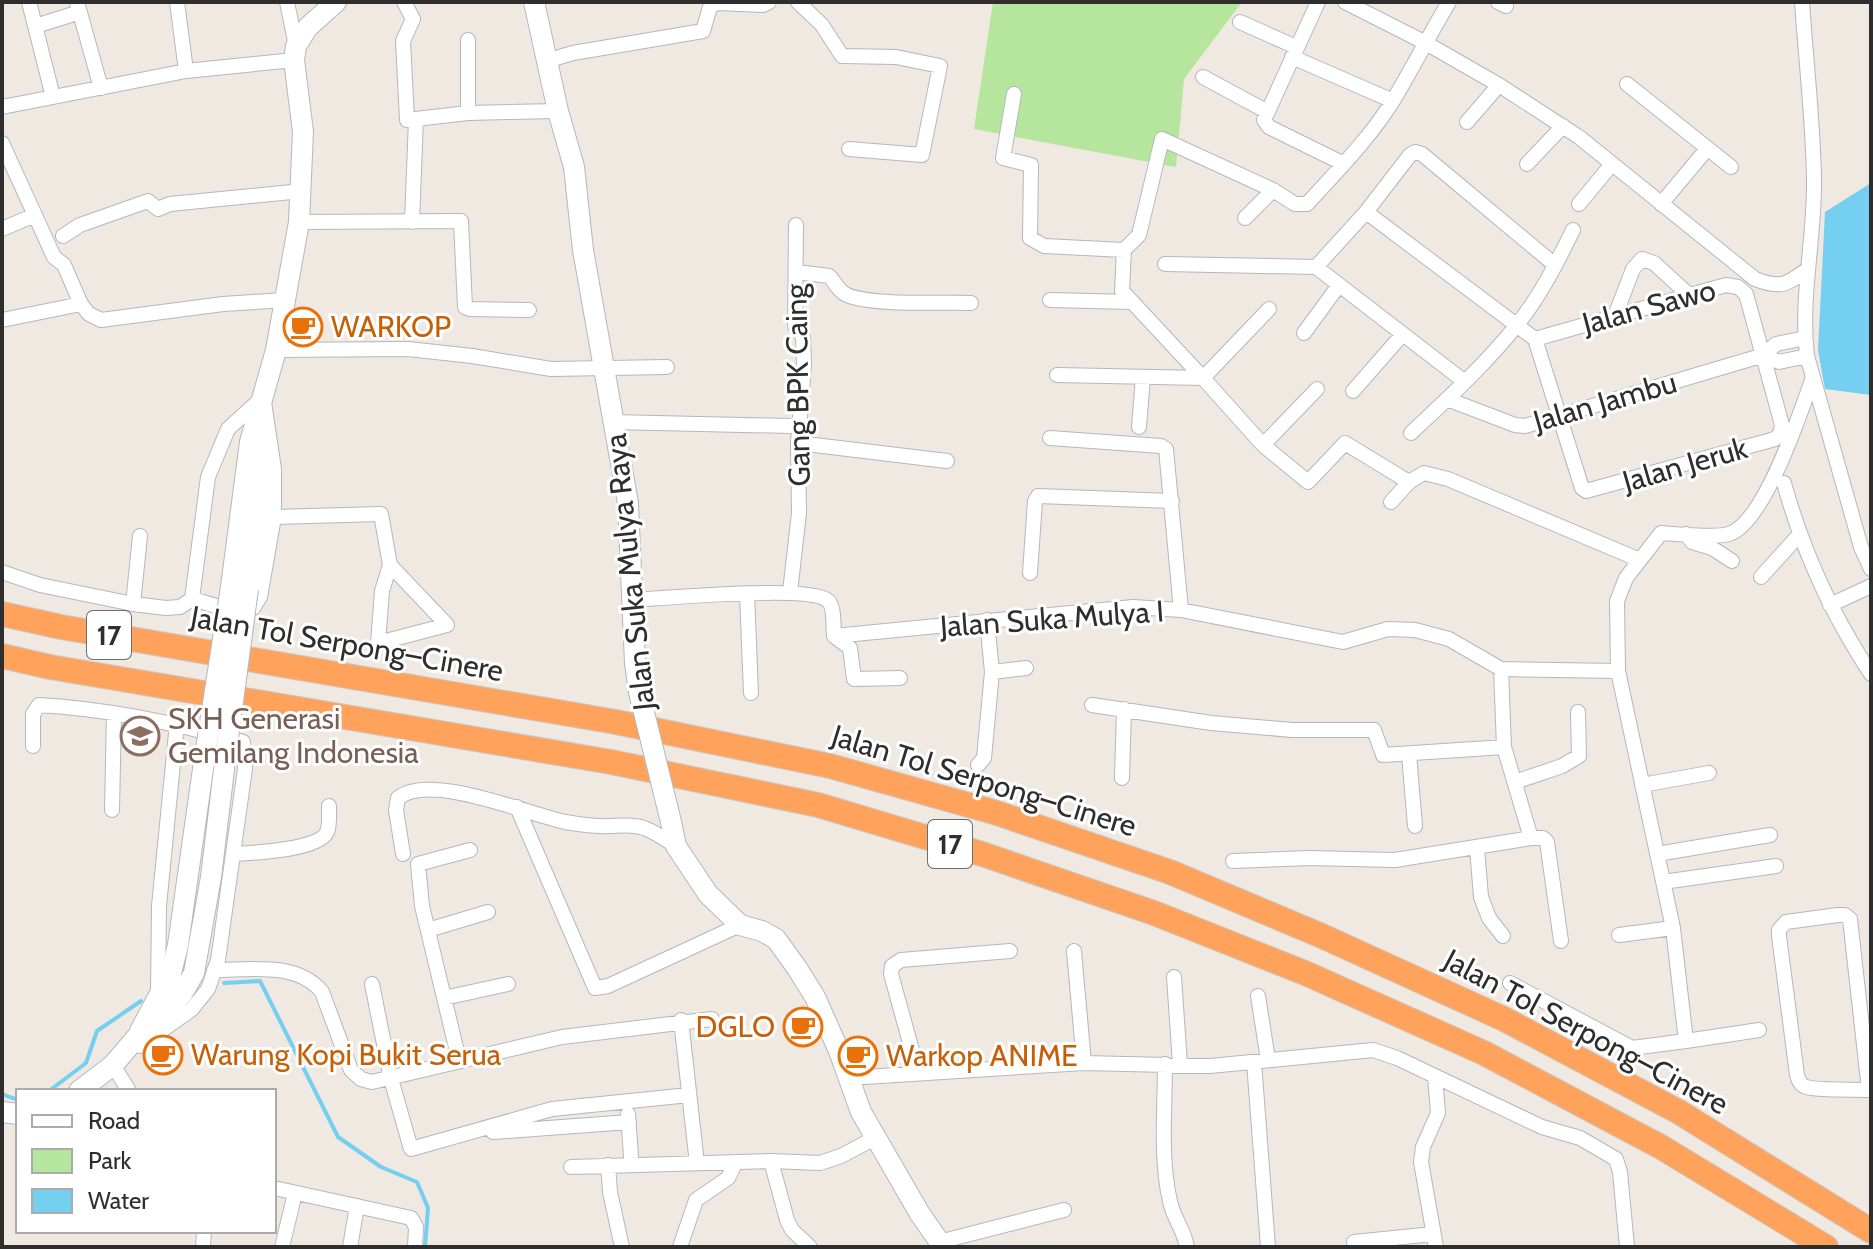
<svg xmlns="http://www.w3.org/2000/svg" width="1873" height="1249" font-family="Cabin,sans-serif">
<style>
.green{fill:#b6e59e}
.water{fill:#75cff0}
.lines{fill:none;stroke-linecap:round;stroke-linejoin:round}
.stream{stroke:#75cff0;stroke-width:4}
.street-casing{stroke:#b4b7c1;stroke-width:16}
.secondary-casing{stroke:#b4b7c1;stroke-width:22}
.highway-casing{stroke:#c9c9c9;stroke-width:26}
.street{stroke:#fff;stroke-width:14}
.secondary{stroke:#fff;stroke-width:20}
.highway{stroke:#ffa35c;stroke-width:24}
.secondary-bridge-casing{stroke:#b4b7c1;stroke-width:22;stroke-linecap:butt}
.secondary-bridge{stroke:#fff;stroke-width:20}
.labels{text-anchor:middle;stroke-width:6;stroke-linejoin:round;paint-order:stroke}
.shield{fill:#fff;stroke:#6d6d6d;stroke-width:2}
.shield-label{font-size:28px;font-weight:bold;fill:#2e2e2e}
.street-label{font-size:30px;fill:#2e2e2e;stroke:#fff}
.food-label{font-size:30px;fill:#c56008;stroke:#fff;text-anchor:start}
.education-label{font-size:30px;fill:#785e54;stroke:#fff;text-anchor:start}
</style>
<rect width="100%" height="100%" fill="#efe9e1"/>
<path class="green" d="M993,2h249l-58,77 -8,88 -202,-38z"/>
<path class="water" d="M1871,183v212l-46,-6 -7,-39 7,-138z"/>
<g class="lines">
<path class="stream" d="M224,983l36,-2 78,156 43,30 36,15 11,26 -3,39
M49,1091l37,-28 11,-32 44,-30
M2,1094l16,6"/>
<defs>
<path id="street" d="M29,2l24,95
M77,2l24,86
M287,2l9,44
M404,2l9,17 -10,22 4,79 61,-7 90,-2
M798,2l24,23 20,31 54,1 44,9 -18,89 -73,-6
M1318,2l-54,118 5,7 75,37
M1345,2l79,40 75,43 80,52 176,142c26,10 31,6 53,-10
M1498,2l8,4
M1802,2c4,59 11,118 12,177 1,59 -14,118 -7,177l54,191 10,22
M1240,22l56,25
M42,24l38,-12
M468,40v73
M1292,57l101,44
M546,61l27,-8 130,-22 7,-24 7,-4 46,2 6,-3
M186,71l108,-11
M1203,77l63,34
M1627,84l104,83
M1014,94l-11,64 28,7 -1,73 14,8 80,4
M2,107l184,-36 -9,-69
M1467,122l32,-37
M2,143l52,114 10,8 17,39 8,10 12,6 122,-16 62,-4
M1527,164l36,-38
M1579,204l33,-40
M1661,204l46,-55
M1366,212l169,127 47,149 4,3 189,-52 5,-5 2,-9 -36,-131 -8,-7 -12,-2 -191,54
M1245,218l28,-28
M299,222l162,-1 4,86 5,2 59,1
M412,222l4,-103
M2,229l33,-14
M63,236l17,-11 68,-24 10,8 12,-5 132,-13
M1165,264l151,3 149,115
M1316,267l50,-55 44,-57 5,-3 7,2 133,111
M797,272l32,4c6,6 9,14 16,18 22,12 98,8 126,9
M1050,300l82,2
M1615,316l18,-47 9,-10 12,4 35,32
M2,320l79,-16
M1304,333l35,-48
M276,350l132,-1 64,7 79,13 116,-2
M1764,355l15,7 28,-6
M1057,375l146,3
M1203,378l-81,-87 2,-41 15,-15 23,-96 111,51 22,14h12c30,-33 64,-67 87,-105 19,-32 36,-65 55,-97
M1317,389l-54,56 45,37 37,-39 64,39
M1353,391l49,-56
M1447,399l68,26 10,1 239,-71 12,-11 29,-6
M613,422l177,4
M1139,427l4,-50
M1411,433c36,-34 74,-68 105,-107 23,-28 41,-63 57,-96
M1050,438l111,8 5,3 15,161
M798,443l149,18
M1263,445l-60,-67 66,-69
M1784,483c19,69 48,132 87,191
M1391,502l18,-20 15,-9 24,6 192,81
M274,517l107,-3 9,51 57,60 -69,18 4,-52 8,-26
M1686,534l6,8 20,6 20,13
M2,572l38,13 93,19 33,4 14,-1 12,-8 35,10 26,-1 7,-11 14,-80v-48l-10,-67
M1030,573l5,-72 3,-5 134,5
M1761,577l38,-42
M790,592l9,-79 -1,-70 6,-79 -1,-27 -8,-11 1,-101
M747,594l4,99
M192,599l16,-122 20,-48 33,-30
M634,600c31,-2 174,-15 193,0 8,5 6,26 7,36l299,-29 48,3 162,32 45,-13 27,1 34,9 52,30 117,2
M133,604l7,-68
M1830,605l41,-19
M834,636l16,12 4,31 46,-1
M992,672l34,-4
M1092,705l119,18 81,7h82l9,25 121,-8 -3,-78
M33,746v-32l6,-9c70,4 137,18 204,37l2,27 -27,191 -10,29 -16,20 -52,37
M1504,747l27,91h12l4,4 14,99
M1409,754l6,72
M978,765l6,-7 8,-86 -5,-52
M1122,778l2,-69
M1515,782l47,-16 17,-10 -1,-44
M1642,785l67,-12
M517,807l78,181 13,-2 132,-61
M112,810l2,-97
M1477,848l4,49 8,21 14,18
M234,854c18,-1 86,-4 93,-22 3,-7 2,-19 2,-26
M403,854l-7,-44 2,-12c32,-26 129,16 167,24 12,2 24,4 36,4 15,1 28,-3 43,2 11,4 22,12 32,18
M1657,854l113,-19
M1233,861l76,-3 86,2 136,-22
M1663,882l113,-16
M428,930l60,-18
M1619,935l54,-7
M1074,951l10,112
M214,970c35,0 83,-9 108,22l29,78 10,9 11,3 190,-45 150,-18
M1174,977l6,87
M1510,983l122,65 54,-7 -13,-113 -55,-257 -1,-70 9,-23 35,-45c15,1 56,5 68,1 35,-11 71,-120 83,-154
M372,984l19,95 20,70 141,-40 137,-14
M158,991l1,-85 18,-183
M1258,996l10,64
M444,998l64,-14
M681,1020l15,135
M1686,1041l73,-11
M120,1060l-7,5 16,26
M459,1060l-37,-154 -4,-42 52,-14
M1254,1062l14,185
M1165,1064c0,43 -5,96 5,137 3,17 14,28 17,46
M918,1072l-27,-98 1,-8 9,-6 109,-9
M1435,1077l3,36 -15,34 -2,15 15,85
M849,1078l235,-15 126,3 163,-16 24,8 145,69 38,11 36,21 4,13 7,75
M1869,1090l-19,-171 -5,-4h-7l-52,7 -7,8v6l18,139c1,4 3,9 7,11 8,5 53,3 65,4h2
M628,1114l3,43
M493,1132l136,-10
M771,1161l16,59 5,10 18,17
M608,1165l2,27 12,55
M571,1167l200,-6 49,2 21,-7 34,-18
M274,1188l137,30 5,9 -1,20
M939,1242l125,-32
M1354,1242l79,-8
M203,1247l1,-16
M282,1247l13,-54
M350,1247l7,-41
M680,1247l16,-47 32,-22 8,-16"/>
<path id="secondary" d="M534,2l24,109 16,56 9,83 45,253 7,160 4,29
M231,587l19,-145 26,-92 23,-128 4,-90 -9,-72 2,-14 12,-19 28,-25
M248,589l9,-54 5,-89
M671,822l5,24 32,48 32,31 22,6 14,8 21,29 18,29 24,54 22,61 59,102 23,33
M140,1031l31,-58 7,-28 26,-183
M79,1091l34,-26 23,-27 26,-22 20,-22 12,-21 17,-96 14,-116
M2,1112l16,2"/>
<path id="highway" d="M2,614l59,13 555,95 214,44 167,47 173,59 152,64 182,83 175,93 192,119
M2,656l48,11 561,95 207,43 164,49 172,59 151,60 179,80 177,94 165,100"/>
</defs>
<use href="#street" class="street-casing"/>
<use href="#secondary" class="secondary-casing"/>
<use href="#highway" class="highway-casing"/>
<use href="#street" class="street"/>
<use href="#secondary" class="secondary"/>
<use href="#highway" class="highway"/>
<defs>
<path id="secondary-bridge" d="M639,692l32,130
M225,761l23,-172
M204,762l27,-175"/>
</defs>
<use href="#secondary-bridge" class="secondary-bridge-casing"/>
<use href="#secondary-bridge" class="secondary-bridge"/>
</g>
<defs>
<symbol id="cafe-ring" viewBox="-11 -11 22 22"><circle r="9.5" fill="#fff" stroke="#e8710a" stroke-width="1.5"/><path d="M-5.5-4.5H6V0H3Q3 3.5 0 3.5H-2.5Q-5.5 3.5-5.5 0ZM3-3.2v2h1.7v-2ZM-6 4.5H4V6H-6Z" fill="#e8710a"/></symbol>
<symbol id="school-ring" viewBox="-11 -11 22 22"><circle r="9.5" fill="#fff" stroke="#8d6e63" stroke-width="1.5"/><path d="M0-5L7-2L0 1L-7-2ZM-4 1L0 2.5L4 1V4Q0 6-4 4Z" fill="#8d6e63"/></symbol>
</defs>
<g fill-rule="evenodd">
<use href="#cafe-ring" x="281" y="305" width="44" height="44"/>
<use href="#school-ring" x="118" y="714" width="44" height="44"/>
<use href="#cafe-ring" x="781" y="1005" width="44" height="44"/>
<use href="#cafe-ring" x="141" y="1033" width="44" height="44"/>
<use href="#cafe-ring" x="836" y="1034" width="44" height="44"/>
</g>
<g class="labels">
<g class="shield">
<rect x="87" y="611" width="44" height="48" rx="6"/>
<rect x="928" y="820" width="44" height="48" rx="6"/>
</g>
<g class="shield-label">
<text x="109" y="645">17</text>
<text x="950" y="854">17</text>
</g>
<g class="street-label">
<text transform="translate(1649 307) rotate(-15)" y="10">Jalan Sawo</text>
<text transform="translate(798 385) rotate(-91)" y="10">Gang BPK Caing</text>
<text transform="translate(1605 402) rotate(-16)" y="10">Jalan Jambu</text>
<text transform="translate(1685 465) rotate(-16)" y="10">Jalan Jeruk</text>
<text transform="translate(630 572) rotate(-96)" y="10">Jalan Suka Mulya Raya</text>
<text transform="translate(1052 619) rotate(-4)" y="10">Jalan Suka Mulya I</text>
<text transform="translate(347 644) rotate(10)" y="10">Jalan Tol Serpong–Cinere</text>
<text transform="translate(984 781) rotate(17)" y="10">Jalan Tol Serpong–Cinere</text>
<text transform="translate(1586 1032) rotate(28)" y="10">Jalan Tol Serpong–Cinere</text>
</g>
<g class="food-label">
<text x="331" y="337">WARKOP</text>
<text x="775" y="1037" text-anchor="end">DGLO</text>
<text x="191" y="1065">Warung Kopi Bukit Serua</text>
<text x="886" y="1066">Warkop ANIME</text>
</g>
<g class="education-label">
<text x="168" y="729">SKH Generasi<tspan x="168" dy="34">Gemilang Indonesia</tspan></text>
</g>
</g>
<rect width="1873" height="1249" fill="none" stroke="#2e2e2e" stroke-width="8"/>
<rect x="16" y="1089" width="260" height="144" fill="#ffffff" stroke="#ababab" stroke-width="2"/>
<rect x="32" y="1115" width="40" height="12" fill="#ffffff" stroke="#ababab" stroke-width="2"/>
<text x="88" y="1129" font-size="24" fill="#2e2e2e">Road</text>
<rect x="32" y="1149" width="40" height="24" fill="#b6e59e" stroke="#ababab" stroke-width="2"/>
<text x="88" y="1169" font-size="24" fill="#2e2e2e">Park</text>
<rect x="32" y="1189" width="40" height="24" fill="#75cff0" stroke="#ababab" stroke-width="2"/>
<text x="88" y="1209" font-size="24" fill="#2e2e2e">Water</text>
</svg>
